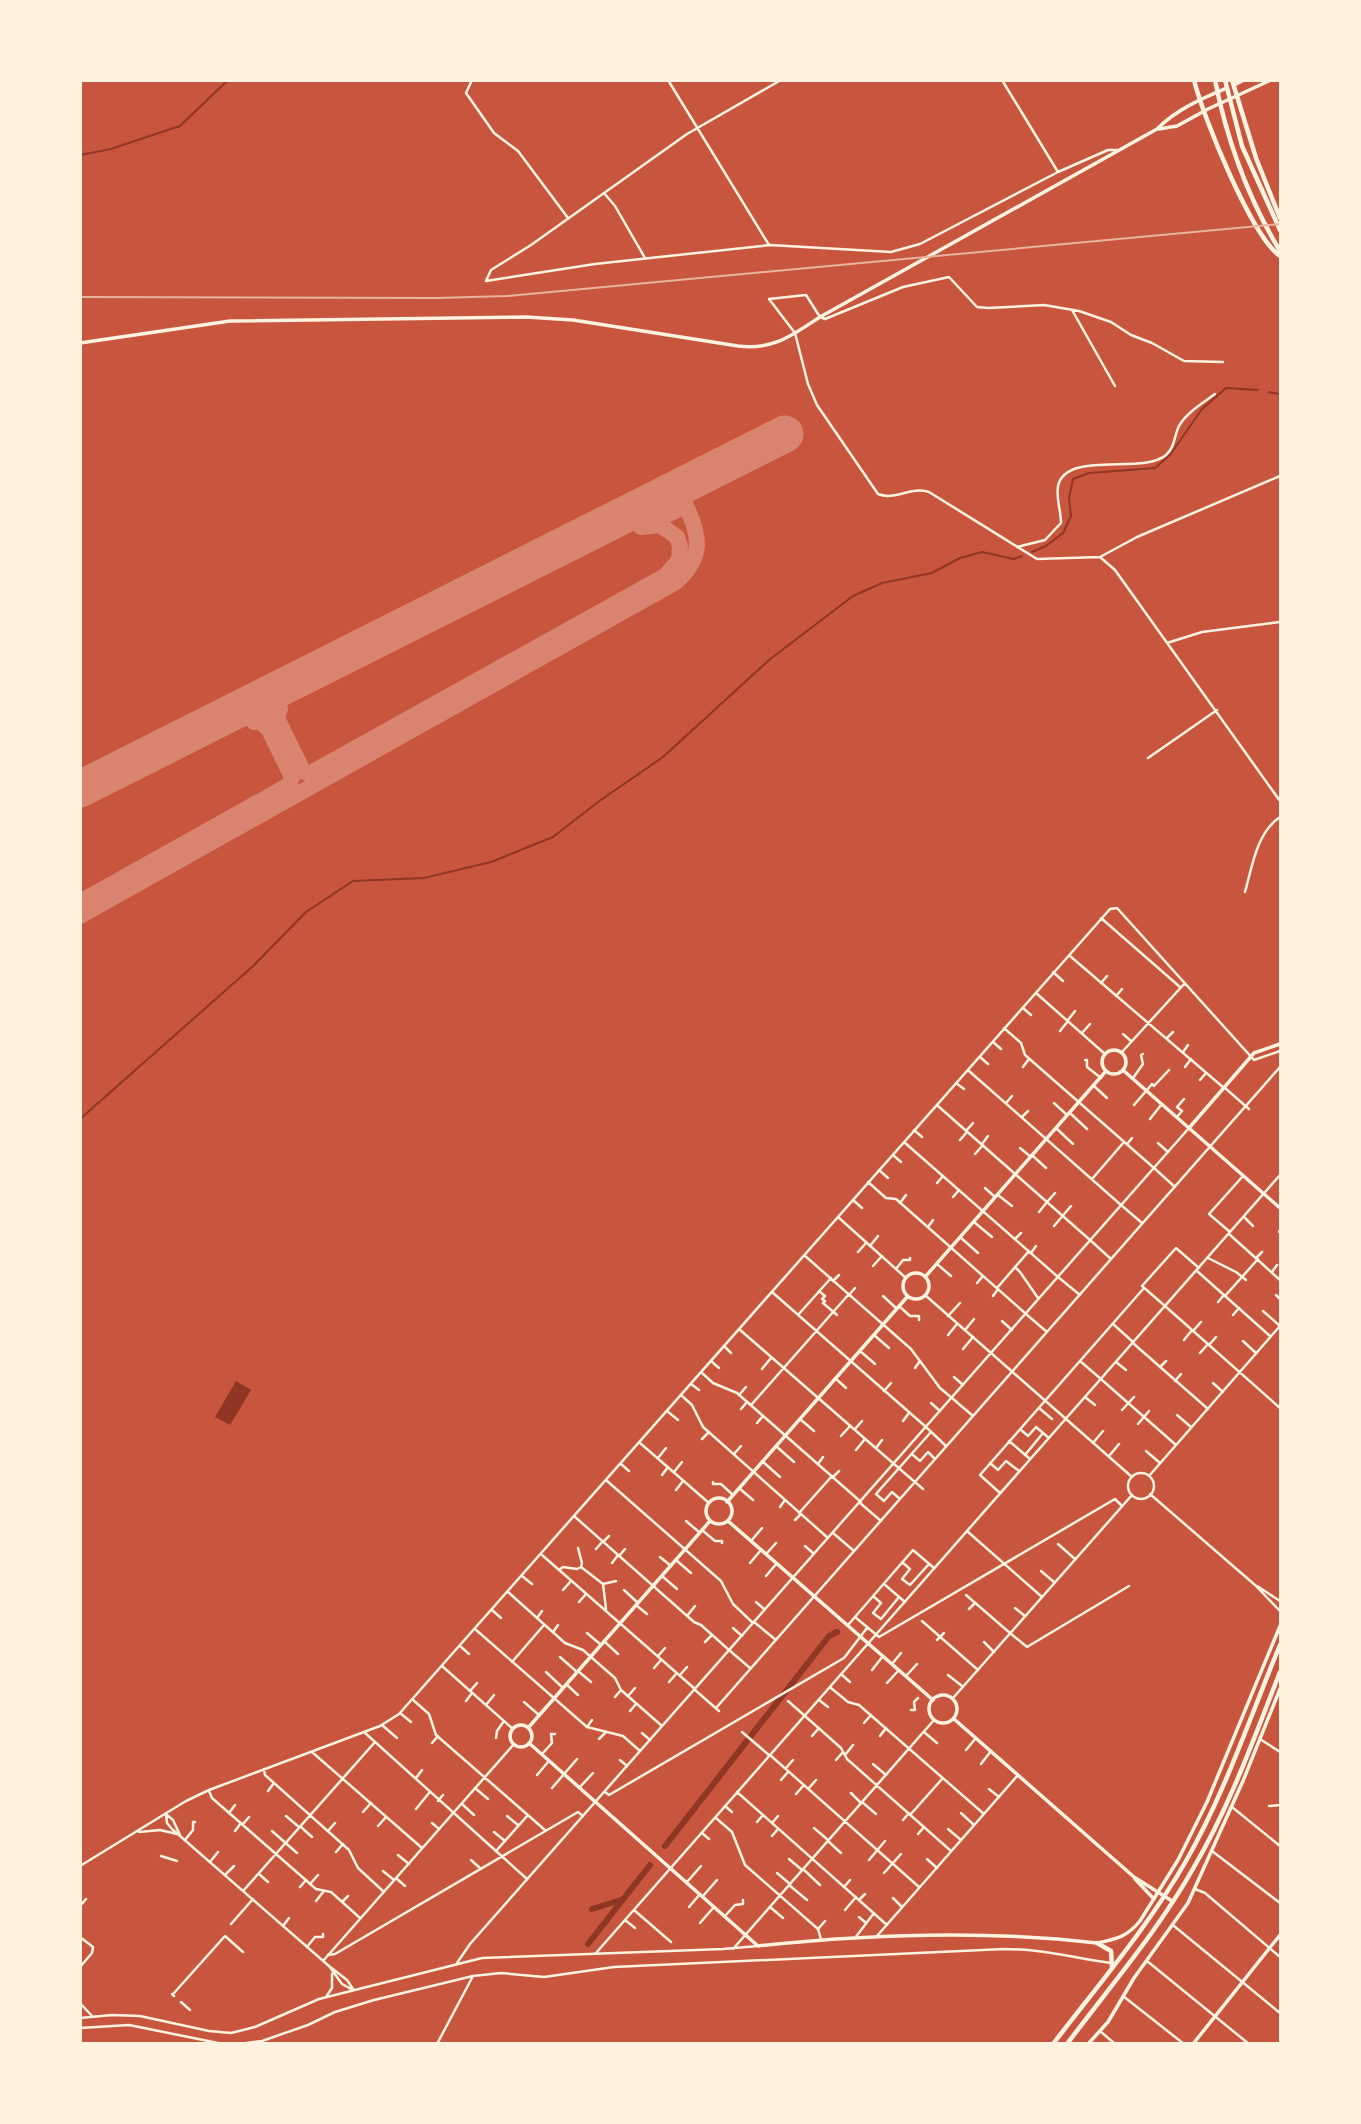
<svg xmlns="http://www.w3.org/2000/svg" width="1361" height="2124" font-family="'Work Sans',sans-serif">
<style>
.water{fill:#8f3625}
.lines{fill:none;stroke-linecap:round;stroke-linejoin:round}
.stream{stroke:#8f3625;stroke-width:2}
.canal{stroke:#8f3625;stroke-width:6}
.taxiway{stroke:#d8846e;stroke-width:16}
.runway{stroke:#d8846e;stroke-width:37}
.pedestrian{stroke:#fff3e0;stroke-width:2.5}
.minor{stroke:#fff3e0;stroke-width:2.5}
.tertiary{stroke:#fff3e0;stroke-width:3.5}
.secondary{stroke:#fff3e0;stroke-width:4.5}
.rail{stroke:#e9b49f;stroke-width:2}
</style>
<rect width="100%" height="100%" fill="#c8553d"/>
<path class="water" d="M236,1381l15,9 -21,35 -15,-8z"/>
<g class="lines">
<path class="stream" d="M80,155l31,-6 69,-23 48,-46
M1269,392l11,2
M1032,552l14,-6 17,-13 8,-17 -2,-18 4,-19 16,-6 66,-5 15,-13 32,-46 24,-21 32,2
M80,1119l172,-152 54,-55 47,-31 71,-3 67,-16 62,-25 45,-35 65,-45 106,-97 84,-64 29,-13 50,-10 28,-15 22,-6 32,7 8,-3"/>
<path class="canal" d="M665,1846l164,-210 8,-4
M592,1909l29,-9
M588,1944l62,-79"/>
<path class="taxiway" d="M80,902l209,-117 3,-8 -23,-47 -8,-8h-7l26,-13 -3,9 26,53 6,3 356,-198 14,-16 1,-14 -3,-9 -17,-12 -19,2
M80,916l596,-334c27,-24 25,-45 10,-76l-39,18"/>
<path class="runway" d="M80,789l705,-355"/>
<path class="pedestrian" d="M1053,972l10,9
M1101,983l6,-7
M1116,996l6,-7
M1023,1008l8,7
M1068,1020l7,-9
M1060,1031l8,-10
M1082,1033l8,-9
M1123,1034l8,7
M1167,1038l6,-6
M993,1042l8,7
M1183,1052l5,-7
M980,1057l8,7
M1085,1060h2v7l14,11
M1023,1067l6,-8
M1185,1067l6,-8
M1133,1078l10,-14 -2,-9 2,-1
M1200,1080l6,-7
M956,1083l8,6
M1094,1086l13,12
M1225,1088l24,21
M1006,1103l6,-7
M1054,1103l13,12
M1134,1105l18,-21 2,2 15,-16
M1070,1113l17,16
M1022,1117l6,-6
M1177,1117l5,-6 -5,-4 7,-8
M1150,1119l11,-14
M1056,1128l17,16
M914,1130l8,7
M966,1131l7,-8
M960,1140l7,-8
M1158,1143l10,9
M982,1144l6,-8
M1127,1144l5,-6
M1020,1148l11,9
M975,1154l8,-9
M893,1155l8,7
M1033,1156l13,12
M1154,1168l21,19
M879,1170l9,8
M937,1183l6,-7
M985,1188l10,9
M998,1195l14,11
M953,1197l6,-7
M853,1200l9,8
M1047,1202l8,-9
M900,1203l6,-8
M1121,1205l21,18
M1039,1212l8,-10
M1244,1217l9,9
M974,1222l18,15
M1054,1226l17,-20
M928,1227l5,-7
M1230,1232l-21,-18 34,-38
M1279,1232l1,-2
M960,1237l18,16
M1015,1239l6,-6
M1090,1240l21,19
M870,1246l8,-10
M858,1252l8,-9
M1031,1253l5,-7
M1208,1258l28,14 10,8
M1256,1258l6,-6
M937,1264l14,12
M873,1266l9,-10
M1015,1267l5,5 18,26
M896,1269l7,-9h7v-2
M1272,1272l5,-7
M1058,1277l22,18
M833,1281l6,-6
M977,1283l6,-7
M819,1291l6,5 -3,3 3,2 -2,2 14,12
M849,1295l6,-7
M1276,1295l4,4
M883,1296l13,12
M993,1296l5,-7
M1218,1302l6,-7
M899,1306l11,10h9v4
M1165,1306l-23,-20 34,-38 23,20
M1263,1311l17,15
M1026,1314l21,18
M1233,1315l6,-7
M948,1316l12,-13
M1002,1321l10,9
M1113,1324l20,18
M965,1330l9,-11
M1193,1331l8,-9
M874,1335l15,13
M948,1335l9,-11
M1184,1340l8,-10
M1243,1341l13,12
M1209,1345l7,-8
M724,1346l7,7
M963,1349l10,-12
M860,1351l15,13
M1200,1353l8,-9
M711,1361l8,7
M1080,1361l21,18
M1116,1362l10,8
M1160,1367l6,-6
M915,1368l5,-7
M762,1369l9,-11
M954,1377l9,8
M835,1378l11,10
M1175,1381l6,-7
M1213,1383l10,9
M691,1384l8,6
M884,1391l7,-8
M739,1395l7,-8
M1085,1397l10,8
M952,1398l21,18
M931,1403l9,8
M1039,1408l13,11
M741,1409l6,-7
M1122,1410l12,-13
M667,1411l11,9
M1177,1415l14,12
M800,1419l14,12
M903,1421l6,-8
M757,1423l6,-7
M1138,1424l11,-13
M926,1427l20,19
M855,1429l7,-8
M1020,1429l8,7 8,-9 13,11
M841,1436l9,-10
M702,1439l7,-7
M1009,1441l21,18
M1093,1443l10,-12
M776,1446l18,16
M876,1448l6,-8
M856,1450l9,-11
M1146,1451l14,12
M734,1454l7,-8
M913,1455l7,6 8,-9 7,7
M1025,1455l18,-22
M1109,1456l10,-12
M658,1458l8,-10
M762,1461l18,16
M990,1463l8,7 8,-9 13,10
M621,1464l8,7
M818,1464l5,-7
M894,1464l29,25
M674,1472l8,-10
M662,1475l6,-8
M833,1477l6,-6
M713,1482v2h8l12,11
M739,1488l14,12
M676,1490l7,-9
M1000,1493l-20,-18 164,-187
M900,1499l-8,-7 -8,9 -8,-7 55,-62
M860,1503l21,18
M780,1507l5,-7
M795,1520l6,-6
M686,1521l13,11
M702,1530l13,11h7v2
M833,1533l21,18
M751,1541l11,-13
M603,1542l6,-6
M805,1546l8,7
M596,1549l7,-8
M767,1553l9,-10
M619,1556l6,-7
M660,1557l11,9
M676,1560l15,13
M902,1562l8,7 -8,10 8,6 19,-21
M612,1563l6,-8
M750,1563l11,-13
M581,1567l22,17
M559,1570l4,-3 14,2 4,-2 1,-4 -4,-15
M1041,1571l13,11
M522,1576l10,8
M662,1576l15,13
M766,1576l11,-13
M884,1584l21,18
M563,1590l8,-9
M624,1590l13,12
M873,1596l8,7 -8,10 8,6 18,-22
M579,1602l7,-8
M756,1602l8,7
M636,1605l11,9
M1015,1608l10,8
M606,1609l-3,-25 13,-3
M969,1609l6,-6
M492,1610l9,8
M687,1616l8,-10
M855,1617l24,20 236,-138 7,7
M537,1618l5,-7
M754,1622l22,18
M848,1625l65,-75 21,18
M733,1628l9,8
M553,1632l5,-7
M587,1633l13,11
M1010,1633l17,14 102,-61
M937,1640l7,-7
M605,1642l13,12
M705,1642l7,-7
M984,1642l10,10
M460,1646l9,8
M729,1650l21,18
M658,1656l7,-8
M560,1657l17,15
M892,1664l9,-11
M654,1668l7,-8
M872,1670l11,-14
M578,1671l13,11
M546,1672l17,16
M841,1674l9,8
M680,1675l7,-8
M948,1675l14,11
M906,1676l11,-12
M669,1682l7,-8
M887,1683l12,-13
M566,1684l12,11
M695,1690l24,21
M470,1691l7,-8
M628,1696l7,-8
M615,1697l6,-7
M819,1700l9,7
M466,1701l6,-8
M788,1701l17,15
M524,1702l15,13
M486,1705l8,-10
M716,1708l564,-641
M911,1710h4l-1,-8 4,-4
M630,1711l6,-7
M400,1713l11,9
M864,1723l7,-8
M382,1725l15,13
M587,1727l5,-7
M742,1732l27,23
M924,1732l13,11
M642,1733l8,7
M812,1736l7,-8
M880,1736l6,-8
M496,1738l1,-7 7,-10
M599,1739l7,-7
M432,1743l6,-7
M966,1750l10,-12
M542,1754l10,-11 -1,-9h4
M845,1755l8,-10
M620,1760l7,6
M836,1760l7,-8
M873,1764l13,11
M981,1764l10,-13
M786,1768l7,-8
M537,1775l11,-13
M416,1778l6,-8
M781,1780l7,-8
M475,1788l13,11
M552,1788l25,-29
M579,1788l14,-15
M809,1788l7,-8
M989,1789l10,8
M268,1791l6,-8
M605,1792l4,3 235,-137 23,-30
M851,1793l10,10
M796,1794l7,-8
M438,1801l5,-6
M862,1802l14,12
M462,1804l12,11
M725,1806l7,6
M416,1809l13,-16
M363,1812l8,-9
M229,1813l6,-8
M961,1813l13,12
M286,1816l13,11
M507,1816l11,9
M903,1820l6,-7
M757,1822l6,-7
M432,1823l7,6
M537,1823l9,8
M772,1823l6,-7
M243,1824l6,-7
M378,1826l8,-9
M301,1827l11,10
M814,1828l14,12
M948,1829l13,11
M235,1831l6,-8
M272,1831l25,22
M328,1831l7,-8
M494,1832l11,9
M702,1833l7,6
M918,1834l6,-7
M772,1836l6,-7
M185,1840l8,-10v-8h2
M828,1841l13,12
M496,1851l31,28
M336,1852l7,-8
M398,1855l11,9
M161,1856l16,5
M789,1859l13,11
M927,1859l10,9
M471,1860l10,9
M869,1860l16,-19
M210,1862l8,-10
M803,1869l17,16
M383,1871l11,9
M777,1873l13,11
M884,1873l17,-19
M259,1874l9,8
M225,1875l9,-9
M396,1878l9,8
M687,1882l14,-16
M310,1884l8,-9
M789,1885l18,15
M300,1887l6,-7
M844,1887l6,-7
M703,1896l14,-16
M893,1898l9,9
M859,1900l6,-6
M316,1901l8,-10
M342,1902l6,-6
M80,1906l6,-7
M689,1907l11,-13
M770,1907l13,11
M845,1910l11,-13
M725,1916l10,-11 8,-1v-4
M859,1917l7,6
M625,1920l10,8
M700,1923l14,-16
M231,1924l22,-25
M283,1926l6,-8
M818,1929l7,-8
M225,1936l18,16
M80,1937l13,10 -1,6 -12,14
M307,1947l8,-10h8v-3
M328,1955l7,-1 243,-142 5,4
M174,1993l51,-57
M172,1994l2,2
M181,2002l9,8"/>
<path class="minor" d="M472,80l-6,13 28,40 24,18 50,67
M668,80l101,165
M1002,80l56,92
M604,193l11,13 30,52
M486,281l109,-17 175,-19 121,7 29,-8 138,-72 50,-22h9
M486,281l5,-11 40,-25 156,-111 94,-54
M1072,310l43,76
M1223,362l-39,-1 -32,-18 -21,-8 -20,-13 -32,-11 -35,-6 -56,3 -11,-1 -28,-30 -46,10 -78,32 -5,-2 -14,-22 -37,4 26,34 13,51 9,21 61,89c17,7 33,-8 51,-2l108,67 63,-2 15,13 165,231
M1017,547l28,-7 16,-17c0,-12 -5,-24 -3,-37 8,-36 85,-11 108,-31 9,-8 8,-19 13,-29 7,-13 24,-23 36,-32
M1100,557l37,-20 143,-61
M1167,643l35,-11 78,-10
M1148,758l69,-48
M1245,892c7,-25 12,-60 35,-75
M1101,918l79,69
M1070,956l154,132
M1036,993l69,61
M1004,1028l17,15 4,12 129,113
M1122,1052l63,-69
M969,1071l152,134
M938,1106l152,134
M904,1142l154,135
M1092,1179l32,-37
M868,1182l18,16 10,1 130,115
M838,1217l68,61
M1229,1234l51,46
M804,1255l107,94 29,39 12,10
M1197,1271l73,65
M997,1288l32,-37
M772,1292l154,135
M925,1295l207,182
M1225,1296l33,-37
M1165,1306l115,102
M798,1315l33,-37
M739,1329l155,135
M1134,1344l74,65
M701,1372l12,11 24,10 124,109
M1102,1380l74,65
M681,1395l11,10 11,22 125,111
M751,1405l98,-111
M640,1443l69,60
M1128 1486a13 13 0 1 1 26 0a13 13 0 1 1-26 0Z
M1149,1476l131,-150
M606,1480l115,101 12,23 20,19
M1150,1494l105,91 25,26
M799,1513l33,-37
M574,1516l120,106 7,3 28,25
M968,1532l74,65
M1058,1544l17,15
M542,1555l153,134
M1257,1586l23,15
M508,1592l57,51 18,7 32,28 6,12 41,36
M966,1595l44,38
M922,1621l56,49
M475,1629l112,98 36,9 17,15
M512,1662l32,-37
M442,1666l71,63
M831,1688l17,14 11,3 125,109
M953,1698l179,-203
M412,1699l17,15 7,21 101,88
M805,1716l36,32 6,11 104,92
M364,1732l132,119 32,-36
M1260,1739l20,13
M312,1752l110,96
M770,1755l149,132
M264,1769l1,6 84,75 9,18 26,24
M209,1791l3,7 104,91 15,3 29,26
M737,1792l150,133
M1269,1806l11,-1
M1232,1807l48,39
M166,1814l1,9 5,6 157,137 18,14 6,9
M167,1815l6,5 7,15
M910,1815l33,-37
M716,1818l16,14 13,33 73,64 3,10
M139,1832l21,-2 17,4
M1212,1851l68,52
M80,1866l106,-65 23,-11 171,-64 19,-12 711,-805 7,-1 137,152 26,-9
M1195,1889l10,4 75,64
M243,1891l132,-149
M634,1910l37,32
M1174,1926l106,87
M877,1936l141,-161
M855,1938l19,-25
M733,1949l201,-229
M596,1953l684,-778
M323,1961l191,-217
M1147,1961l102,83
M457,1963l13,-19 719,-816
M329,1966l13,18 11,6
M1123,1996l61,48
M326,1997l6,-9v-14
M80,2003l12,13
M80,2018l32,-3 28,1 69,15 22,2 24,-6 64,-28 163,-41 241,-9 35,-3
M80,2028l49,-3 94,19
M1100,2031l15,13
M239,2044l23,-3 46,-16 27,-13 39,-12 99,-24 28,-3 43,4 70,-10 390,-18c39,0 70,9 107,14
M437,2044l36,-68"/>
<path class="tertiary" d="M1234,85l10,-5
M1159,129l18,-3 31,-17 63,-29
M80,343l150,-22 296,-4 47,3 165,26c36,4 53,-10 82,-29l337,-188c20,-20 44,-30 70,-41
M1102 1062a12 12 0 1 1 24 0a12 12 0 1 1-24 0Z
M1124,1071l156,137
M1189,1128l65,-75 26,-9
M903 1286a13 13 0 1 1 26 0a13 13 0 1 1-26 0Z
M925,1277l181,-206
M706 1511a13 13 0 1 1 26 0a13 13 0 1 1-26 0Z
M727,1502l181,-206
M728,1521l205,179
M929 1709a14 14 0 1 1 28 0a14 14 0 1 1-28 0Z
M954,1719l180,158 38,24
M510 1736a11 11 0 1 1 22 0a11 11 0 1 1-22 0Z
M528,1728l182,-207
M529,1743l229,203c112,-12 227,-16 339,-3 19,-4 30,-6 43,-22l38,-61 29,-58 73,-176
M1135,1879l19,20
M1088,2044l20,-22 26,-44 54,-75 55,-122 37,-92
M1193,2044l87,-109"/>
<path class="secondary" d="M1194,80c9,37 58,157 86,176
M1215,80c12,61 33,118 65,171
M1225,80l17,66 38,84
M1232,80l24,78 24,60
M1097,1943l14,8 1,17
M1053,2044c46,-60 95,-117 133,-183 39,-68 64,-144 94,-216
M1067,2044c44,-59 91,-113 127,-177 36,-61 60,-129 86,-195"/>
<path class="rail" d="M80,297l356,1 71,-2 773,-72"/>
</g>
<rect width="1361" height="2124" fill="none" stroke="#fff3e0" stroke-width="164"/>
</svg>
